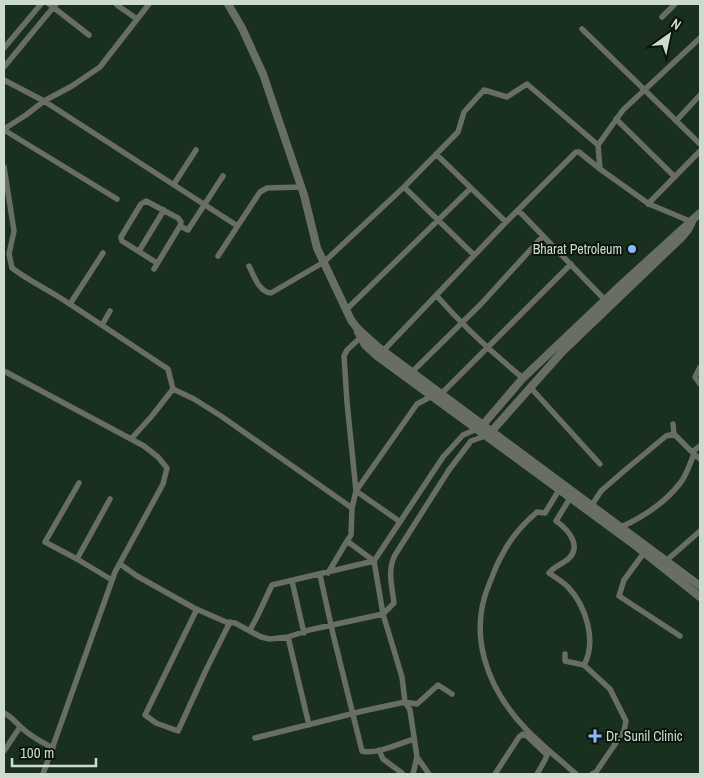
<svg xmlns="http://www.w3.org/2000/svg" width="704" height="778" font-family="'Archivo Narrow',sans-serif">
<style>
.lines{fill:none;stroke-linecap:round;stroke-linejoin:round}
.minor{stroke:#686e62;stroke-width:5.5}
.tertiary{stroke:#686e62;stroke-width:8}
.poi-dot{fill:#88bafc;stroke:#0b150d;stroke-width:2}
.labels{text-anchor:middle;stroke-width:4;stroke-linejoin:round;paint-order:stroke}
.poi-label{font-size:14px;fill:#cddbcf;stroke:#0b150d;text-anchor:end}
</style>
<rect width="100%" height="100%" fill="#19301e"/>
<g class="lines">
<path class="minor" d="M49,4l40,31
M117,5l20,14
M662,17l13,-13
M582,29l118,115
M4,48l37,-44
M4,67l52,-63
M4,80l40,21 192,124
M616,119l59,58
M676,121l24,-26
M4,129l22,-14 18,-14 28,-15 28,-19 49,-63
M4,130l113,69
M436,154l70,68
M4,167l10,64 -5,23 3,14c17,13 35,21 53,33 34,22 68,45 103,68l5,20
M174,184l22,-34
M404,187l70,68
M648,204l52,-53
M518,210l87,90
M692,222l-43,-18 -49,-35 -2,-24 25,-35 77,-72
M139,251l25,-41
M218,256l42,-64 7,-4 34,-1
M157,263l-35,-22 -1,-4 20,-33 5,-3 32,17 3,4 -1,4
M249,266c5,10 10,26 22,27l53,-31 80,-75 54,-55 6,-20 20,-22 23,7 20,-13 71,61
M154,269l26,-43 8,4 35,-54
M436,295c27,31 55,57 87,83
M70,304l33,-51
M347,309l124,-121
M102,325l8,-14
M383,351l123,-129 70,-70h3l21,17
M700,367l-5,10 5,7
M4,371l140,75 14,11 9,11 -4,16 -48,88 -72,202
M412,372l69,-68 62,-68
M530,387l70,77
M173,389l21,10 27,17 131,92
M441,394l130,-130
M673,424l1,10 18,18
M131,439l20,-22 22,-28
M700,446l-8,6 8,7
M559,490l-14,23 -8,-1c-14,12 -28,28 -36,45 -5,8 -7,16 -11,25 -23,52 -3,106 35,146 16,17 34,31 51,46
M570,498l-14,23c13,9 29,28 8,41 -6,4 -10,5 -15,11 6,4 14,9 19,14 18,19 29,54 16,78l26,24 16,32 -2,10 -28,41 -4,2
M110,499l-33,60 35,21
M592,505l9,-14 23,-20 42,-35 8,-2
M399,521l-43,-30 61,-87 15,-8
M621,527c22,-10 45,-25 60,-45 6,-8 9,-19 13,-28
M347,541l4,-6 1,-27 4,-17 -9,-89 -3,-46 3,-6 13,-12
M646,550l-22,30 -5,16 61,40
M77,559l-32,-17 34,-59
M667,560l33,-29
M120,564l17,12 57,32 32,14 9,1 26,14 9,2 18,-2 21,-7 74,-16 11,-11c-2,-17 -7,-33 1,-48l54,-85 22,-29 14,-5
M328,573l19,-32 27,20
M320,575l13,59 29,117c13,4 39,-8 52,-12
M292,581l12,52
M197,609l-52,106 11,8 22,8 28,-61 24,-48
M250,630l7,-13 15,-32 102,-24
M288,637l21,88
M565,654v7l19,4
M4,713c8,4 12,10 18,15 9,9 20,14 31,20
M255,738l108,-27 42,-9 12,2 21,-19 14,9
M379,750l4,9 19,14
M4,751l16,-24
M417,757l12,17
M413,774l4,-17 -7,-47 -5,-8 -3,-25 -19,-63 -9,-53 69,-104 20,-22 14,-6
M495,774l24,-37 4,-3 5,3 19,18 -2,5 -8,14"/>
<path class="tertiary" d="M228,4l14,24 21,46 41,121 13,53 34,72 6,8 21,19 322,239
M358,332l7,13 12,11 259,190 64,51
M481,427l42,-49 99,-94 78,-71
M490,433l72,-81 120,-115 6,-7 4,-8"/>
</g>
<g class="poi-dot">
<circle cx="632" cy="249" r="5"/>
<path d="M592.5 728.5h5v5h5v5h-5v5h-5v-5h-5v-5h5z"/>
</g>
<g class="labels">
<g class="poi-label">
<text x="622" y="254">Bharat Petroleum</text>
<text x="606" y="741" text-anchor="start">Dr. Sunil Clinic</text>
</g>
</g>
<rect width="704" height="778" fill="none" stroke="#cddbcf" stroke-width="10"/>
<g transform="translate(669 35) rotate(33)" stroke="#0b150d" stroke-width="4" paint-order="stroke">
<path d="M0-4L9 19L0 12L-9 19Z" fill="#cddbcf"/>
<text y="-8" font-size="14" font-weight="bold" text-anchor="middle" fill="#cddbcf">N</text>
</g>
<path d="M12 758v8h84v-8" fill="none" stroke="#cddbcf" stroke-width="2.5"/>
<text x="20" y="758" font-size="15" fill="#cddbcf" stroke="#0b150d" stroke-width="4" paint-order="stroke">100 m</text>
</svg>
